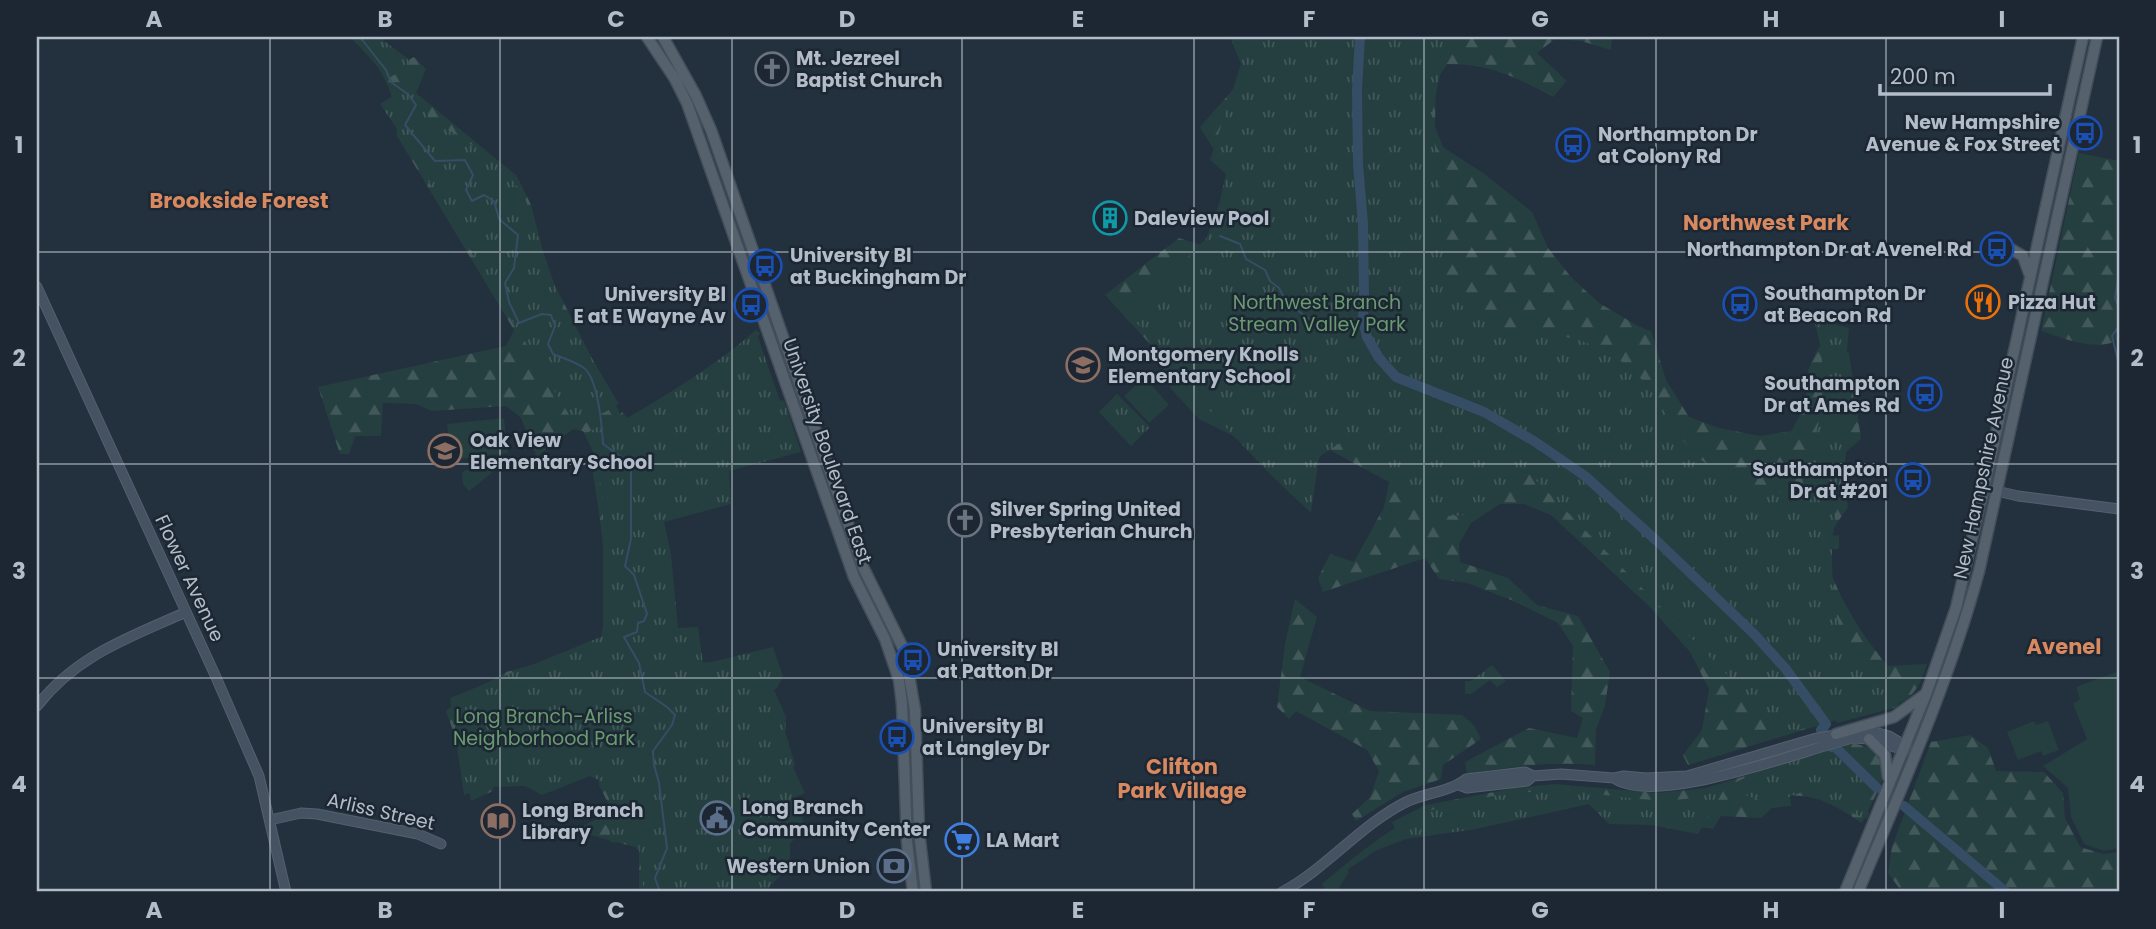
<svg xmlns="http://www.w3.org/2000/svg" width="2156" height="929" font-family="Poppins,sans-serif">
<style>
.grass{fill:#253e3f}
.forest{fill:url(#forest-firs)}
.park{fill:url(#park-tufts)}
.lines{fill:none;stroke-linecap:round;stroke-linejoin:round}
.stream{stroke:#364e65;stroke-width:2}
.river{stroke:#364e65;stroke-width:10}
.secondary-casing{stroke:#55606c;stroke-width:11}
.primary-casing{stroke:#434e5a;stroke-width:13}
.secondary{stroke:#455261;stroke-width:9}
.primary{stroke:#55626e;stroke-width:10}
.grid{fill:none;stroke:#b3bdc9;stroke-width:2;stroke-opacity:0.55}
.labels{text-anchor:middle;stroke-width:5;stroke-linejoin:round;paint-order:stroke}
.poi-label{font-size:19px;font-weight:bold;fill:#b3bdc9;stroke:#1c2733;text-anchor:start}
.park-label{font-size:19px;fill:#699b70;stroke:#1c2733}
.street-label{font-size:19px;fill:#b3bdc9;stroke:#1c2733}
.neighbourhood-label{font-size:21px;font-weight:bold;fill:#d8895f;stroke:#1c2733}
.neatline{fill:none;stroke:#b3bdc9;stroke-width:2.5}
.grid-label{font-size:23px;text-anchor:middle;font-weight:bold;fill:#b3bdc9}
</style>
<defs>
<pattern id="forest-firs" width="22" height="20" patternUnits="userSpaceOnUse" patternTransform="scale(1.75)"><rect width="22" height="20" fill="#253e3f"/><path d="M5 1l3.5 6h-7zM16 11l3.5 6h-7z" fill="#425859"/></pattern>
<pattern id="park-tufts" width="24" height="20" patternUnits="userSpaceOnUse" patternTransform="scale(1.75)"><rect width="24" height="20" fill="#253e3f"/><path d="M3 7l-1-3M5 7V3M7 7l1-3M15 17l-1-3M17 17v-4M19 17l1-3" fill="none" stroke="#425859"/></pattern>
</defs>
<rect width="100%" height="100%" fill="#23313e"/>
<path class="grass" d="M1145,377l24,28 -20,18 -25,-27z
M504,418l4,35 -57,7 -4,-36z
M2119,671v177l-15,3 -20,-7 -13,-27 -3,-29 -25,-22 44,-27 -14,-35 7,-5 -4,-12z
M2034,721l2,4 12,-4 11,29 -16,6 -2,-5 -23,9 -11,-28z"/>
<path class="forest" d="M350,37h21l21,31 22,-11 12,12 -10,24 101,83 14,29 18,69 74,145 54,209 17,5 4,30 26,-2 -55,231h-30v-41l-4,-4 -45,-12 -9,-8 31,-16 -13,-26 -1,-15 -106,4 1,17 -22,10 -9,-45 -16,-45 12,-11 48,-28 68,-19 26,-11c13,-57 0,-119 -8,-176l6,-4 -15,-31 -10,-2 -36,28 -16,-39 -15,-12 -74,5 -16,-7 -33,-1 -2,33h-26l-6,18h-9l-22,-67 188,-41 8,-16 -117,-194c0,-44 -15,-71 -47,-99z
M1252,37h360l-1,13 -30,-9 -26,-2 -18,14 30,28 -14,16c-37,-20 -63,-33 -106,-33l-11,17 -1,46 8,20 43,28 46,37 16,36 23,29 28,26 39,23 13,5 15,49 23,37 30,11 41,8 31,-5 14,-25 3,-36 10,-22 17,-6 14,11 12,86 -21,18 8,50 -26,38c11,44 37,87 66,121l39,-2c-12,37 -21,39 -58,46l-181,55 -5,-10 19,-25 7,-41 -19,-37 -39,-44 -100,-93 -27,-11h-24l-29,19 -12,21 1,18 48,16 29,27 41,11 32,56 -5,33 -9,25 -1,35c-44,-4 -85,2 -128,9l-2,-12 64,-34 48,10 6,-20 -12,-7 2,-65 -15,-23 -47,-23 -44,-17 -28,-4 -14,-21 -102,34 -5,-14 12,-24 24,8 30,-55 5,-25 -63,-34 -15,22 -5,27 -16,-3 -36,-48 -55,-27 -27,-29 -9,-14v-18l-58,-63 74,-57 22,7 48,-60 -37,-38 -12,-20 38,-43z
M2079,153l40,8v178c-20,14 -57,-1 -78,-8z
M1295,599l22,18 -17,60 70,34 92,4 12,10 7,14 -38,26 -2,14 -38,13 -47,29 -4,-7 18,-17 9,-26 -12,-21 -71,-39 -7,8 -12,-12 8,-63z
M1970,735l18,13 8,23 48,1 19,21 2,25 15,29 23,7 16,-2v40h-217l-14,-19 4,-26 39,-105z
M1850,743c58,8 27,47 12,80 -21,-14 -46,-30 -72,-27l1,10 -19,2 -11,10 -40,-2 -8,13 -41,-6 -88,-28 -188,36 -4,-9 34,-17 89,-17 40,-4 102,9 49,-5z"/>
<path class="park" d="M350,37h29l28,21 2,4 -2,7 -17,8c-9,-4 -29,-31 -40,-40z
M1230,37h218l-16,76 14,165c10,34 41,47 73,53 12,3 25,2 37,4 39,6 75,26 97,59 17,25 30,53 55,71 26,20 58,26 90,31 20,-56 35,-117 16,-175l17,2 18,5 -3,31 -8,19c21,54 1,102 -5,158l6,-1v13l-7,1c0,55 3,135 76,137l-11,21 -60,16 -3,-7 -25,6v5l-34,10 -19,-33 -230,-234h-4l-56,45 -39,2 -58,-56 -29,-18 -21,14 -8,56 -43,-41 -89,-94 5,-6 -55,-57 77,-76 13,-35 7,-30 -16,-14 31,-96z
M411,84l18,33 69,45 26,33 39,115 56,94 -42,24 -180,-299 -17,-25z
M756,330l4,3 -2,4 22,64 4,-1 17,52 -72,19 2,33 -67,18 7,32 7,74 20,-1 5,37 70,-17 10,29 -6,12 -3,2 12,27 -1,14 10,34 -2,2 12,26 -9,4 9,30 -15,17v21l-25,27h-121l-6,-49 -28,-1 -1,-43 -8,-18 -11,-5 -48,19 -17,-9 -39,1 -22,8 -14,-97 153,-62v-133l-7,-55 -9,-15 36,-21 4,6c46,-27 89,-53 129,-88z
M1117,394l33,33 -19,19 -32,-34z
M491,459l7,9 -29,23 -6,-7 -1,-12 12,-5 5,3z
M1492,665l14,16 -9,6 -7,-7 -19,14h-6v-13h6z
M1852,747l18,15 -12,27 11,24 -2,6 -65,-27 -32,12 -39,-14 -3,-4 40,-19 49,-15 2,3z
M1725,788l-27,46 -47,-9 -42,-1 -20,-20 -113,25 -70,10 -29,11 -30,20 2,2 -13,20h-15l3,-4 -2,-4c70,-58 97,-81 190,-90 21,-2 43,-6 64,-3 50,6 101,19 149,-3z"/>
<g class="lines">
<path class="stream" d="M360,37l26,33 5,12 18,13 7,10 -11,20 30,36 30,-1 8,15 -7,15 6,11 12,-6 10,6 5,18 19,16 -4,33 -9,15 4,19 10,21 23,-9 9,1 4,11 -7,18 5,10c10,4 23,8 31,14 14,11 18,58 19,76l28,20v75l-6,27 9,9 13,39 -3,7 -6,2 -1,9 -13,5 15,26 6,29 22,15 8,8 -3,10 -19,26 1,14 5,18 8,65 -12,30 5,14
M1220,236l20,8 6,15 19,11 5,11 9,7 8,15 28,20c21,-6 28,4 50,5
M2119,237l-1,41 -3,20 4,9
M2119,326l-7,10 7,29"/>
<path class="river" d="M1360,37l-3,53 1,74 5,60 1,71 -1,25 4,17 12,21 17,19 88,35 50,29 51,35 73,66 96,92 31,34 41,56 -5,6 10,17h4l42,41
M1904,806l102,86"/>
<defs>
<path id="secondary" d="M37,287l178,388 44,101 27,116
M1984,488l34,8 101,13
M37,706c40,-51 91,-68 149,-94
M1614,778c42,30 188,-28 239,-40l16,1 38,12
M1459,785l8,3 60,-7 6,-5
M270,820l31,-7 16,1 101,20 23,10
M1282,892c45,-24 78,-67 124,-90 18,-9 44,-10 60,-23l59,-7 8,4 28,-2 53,4 10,-2 22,2 41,-2 126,-37 43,-8 22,2 11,3 27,16"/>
<path id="primary" d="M647,37l28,42 12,24 167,474 31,62 14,41 3,24 5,138 6,50
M663,37l33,59 15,34 152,437 42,85 10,58 4,121 7,61
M2011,249l12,7 6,17
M1836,734l58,-17 30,-22
M1869,739l16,16 3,22
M1845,892l81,-198 30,-86 28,-120 99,-451
M1858,892c44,-105 91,-210 121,-321l118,-534"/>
</defs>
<use href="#secondary" class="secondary-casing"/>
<use href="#primary" class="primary-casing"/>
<use href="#secondary" class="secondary"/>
<use href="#primary" class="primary"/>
</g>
<path class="grid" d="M270,37v855M500,37v855M732,37v855M962,37v855M1194,37v855M1424,37v855M1656,37v855M1886,37v855M37,252h2082M37,464h2082M37,678h2082"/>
<defs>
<symbol id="church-ring" viewBox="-11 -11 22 22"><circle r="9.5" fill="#1c2733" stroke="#6b7280" stroke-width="1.5"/><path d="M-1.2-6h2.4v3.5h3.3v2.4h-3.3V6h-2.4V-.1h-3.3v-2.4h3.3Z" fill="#6b7280"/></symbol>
<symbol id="bus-ring" viewBox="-11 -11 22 22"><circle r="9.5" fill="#1c2733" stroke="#1a4fb4" stroke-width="1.5"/><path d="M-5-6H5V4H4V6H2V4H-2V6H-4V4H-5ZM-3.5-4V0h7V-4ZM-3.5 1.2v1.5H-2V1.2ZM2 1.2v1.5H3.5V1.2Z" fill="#1a4fb4"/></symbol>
<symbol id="building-ring" viewBox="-11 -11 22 22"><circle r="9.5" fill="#1c2733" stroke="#0f9aa8" stroke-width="1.5"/><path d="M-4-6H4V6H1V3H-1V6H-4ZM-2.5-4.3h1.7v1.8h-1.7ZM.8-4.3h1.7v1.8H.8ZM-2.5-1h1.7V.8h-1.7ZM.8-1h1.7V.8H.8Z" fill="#0f9aa8"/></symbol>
<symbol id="restaurant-ring" viewBox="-11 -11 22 22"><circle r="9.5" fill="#1c2733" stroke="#e8710a" stroke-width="1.5"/><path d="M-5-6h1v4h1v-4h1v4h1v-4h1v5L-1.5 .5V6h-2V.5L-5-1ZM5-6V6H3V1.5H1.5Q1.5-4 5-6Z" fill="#e8710a"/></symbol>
<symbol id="school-ring" viewBox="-11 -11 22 22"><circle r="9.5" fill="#1c2733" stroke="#8d6e63" stroke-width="1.5"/><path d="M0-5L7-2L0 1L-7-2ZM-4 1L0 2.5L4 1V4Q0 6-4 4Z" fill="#8d6e63"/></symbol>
<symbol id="civic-ring" viewBox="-11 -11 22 22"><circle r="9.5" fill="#1c2733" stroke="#5c6f8a" stroke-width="1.5"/><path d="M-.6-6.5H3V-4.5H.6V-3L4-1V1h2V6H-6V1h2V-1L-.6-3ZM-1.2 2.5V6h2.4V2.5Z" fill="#5c6f8a"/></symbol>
<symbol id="library-ring" viewBox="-11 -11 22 22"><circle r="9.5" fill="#1c2733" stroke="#8d6e63" stroke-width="1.5"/><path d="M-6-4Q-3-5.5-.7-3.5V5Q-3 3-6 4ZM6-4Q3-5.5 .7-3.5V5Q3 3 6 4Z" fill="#8d6e63"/></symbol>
<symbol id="supermarket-ring" viewBox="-11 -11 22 22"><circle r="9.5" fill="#1c2733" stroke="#3f7fe0" stroke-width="1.5"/><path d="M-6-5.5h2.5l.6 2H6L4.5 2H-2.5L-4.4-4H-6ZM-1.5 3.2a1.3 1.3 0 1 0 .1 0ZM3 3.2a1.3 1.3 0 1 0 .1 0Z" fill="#3f7fe0"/></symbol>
<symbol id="bank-ring" viewBox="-11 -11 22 22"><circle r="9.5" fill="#1c2733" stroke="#5c6f8a" stroke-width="1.5"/><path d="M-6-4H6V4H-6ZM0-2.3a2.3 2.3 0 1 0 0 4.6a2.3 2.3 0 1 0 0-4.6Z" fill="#5c6f8a"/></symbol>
</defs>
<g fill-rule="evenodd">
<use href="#church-ring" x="753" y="50" width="38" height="38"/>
<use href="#bus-ring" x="2066" y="114" width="38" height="38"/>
<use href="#bus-ring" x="1554" y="126" width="38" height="38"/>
<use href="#building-ring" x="1091" y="199" width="38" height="38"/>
<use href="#bus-ring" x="1978" y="230" width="38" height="38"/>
<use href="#bus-ring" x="746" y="247" width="38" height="38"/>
<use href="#restaurant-ring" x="1964" y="283" width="38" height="38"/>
<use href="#bus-ring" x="1721" y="285" width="38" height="38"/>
<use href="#bus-ring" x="732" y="286" width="38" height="38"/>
<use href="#school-ring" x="1064" y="346" width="38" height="38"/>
<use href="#bus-ring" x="1906" y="375" width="38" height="38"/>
<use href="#school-ring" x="426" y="432" width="38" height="38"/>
<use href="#bus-ring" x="1894" y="461" width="38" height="38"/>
<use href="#church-ring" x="946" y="501" width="38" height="38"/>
<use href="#bus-ring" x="894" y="641" width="38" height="38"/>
<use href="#bus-ring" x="878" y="718" width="38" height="38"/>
<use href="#civic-ring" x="698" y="799" width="38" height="38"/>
<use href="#library-ring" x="479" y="802" width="38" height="38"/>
<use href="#supermarket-ring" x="943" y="821" width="38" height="38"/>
<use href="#bank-ring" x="875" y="847" width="38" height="38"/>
</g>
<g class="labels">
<g class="poi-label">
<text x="796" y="65">Mt. Jezreel<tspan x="796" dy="22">Baptist Church</tspan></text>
<text x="2060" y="129" text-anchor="end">New Hampshire<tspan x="2060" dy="22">Avenue &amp; Fox Street</tspan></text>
<text x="1598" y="141">Northampton Dr<tspan x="1598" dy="22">at Colony Rd</tspan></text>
<text x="1134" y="225">Daleview Pool</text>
<text x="1972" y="256" text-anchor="end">Northampton Dr at Avenel Rd</text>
<text x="790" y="262">University Bl<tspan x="790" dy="22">at Buckingham Dr</tspan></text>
<text x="1764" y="300">Southampton Dr<tspan x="1764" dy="22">at Beacon Rd</tspan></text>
<text x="726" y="301" text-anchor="end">University Bl<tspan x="726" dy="22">E at E Wayne Av</tspan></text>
<text x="2008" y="309">Pizza Hut</text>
<text x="1108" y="361">Montgomery Knolls<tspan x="1108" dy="22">Elementary School</tspan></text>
<text x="1900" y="390" text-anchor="end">Southampton<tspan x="1900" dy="22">Dr at Ames Rd</tspan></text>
<text x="470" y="447">Oak View<tspan x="470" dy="22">Elementary School</tspan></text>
<text x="1888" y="476" text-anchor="end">Southampton<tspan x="1888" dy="22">Dr at #201</tspan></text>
<text x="990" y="516">Silver Spring United<tspan x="990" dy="22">Presbyterian Church</tspan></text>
<text x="937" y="656">University Bl<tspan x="937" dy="22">at Patton Dr</tspan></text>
<text x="922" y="733">University Bl<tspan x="922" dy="22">at Langley Dr</tspan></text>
<text x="742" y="814">Long Branch<tspan x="742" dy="22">Community Center</tspan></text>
<text x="522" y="817">Long Branch<tspan x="522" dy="22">Library</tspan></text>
<text x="986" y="847">LA Mart</text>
<text x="870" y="873" text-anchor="end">Western Union</text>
</g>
<g class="park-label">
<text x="1317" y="309">Northwest Branch<tspan x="1317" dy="22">Stream Valley Park</tspan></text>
<text x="544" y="723">Long Branch-Arliss<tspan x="544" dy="22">Neighborhood Park</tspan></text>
</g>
<g class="street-label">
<text transform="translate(828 451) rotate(71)" y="7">University Boulevard East</text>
<text transform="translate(1983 468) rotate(-78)" y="7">New Hampshire Avenue</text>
<text transform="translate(190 578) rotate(65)" y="7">Flower Avenue</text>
<text transform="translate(381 811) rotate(13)" y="7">Arliss Street</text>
</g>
<g class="neighbourhood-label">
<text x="239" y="208">Brookside Forest</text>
<text x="1766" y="230">Northwest Park</text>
<text x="2064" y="654">Avenel</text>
<text x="1182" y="774">Clifton<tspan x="1182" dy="24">Park Village</tspan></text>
</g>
</g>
<rect width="2156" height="929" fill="none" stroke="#1c2733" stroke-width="77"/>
<path d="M1880 84v10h170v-10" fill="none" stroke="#b3bdc9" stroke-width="3.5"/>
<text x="1890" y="84" font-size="21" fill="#b3bdc9" stroke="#1c2733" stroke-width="5" paint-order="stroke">200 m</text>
<rect x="38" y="38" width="2080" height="852" class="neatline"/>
<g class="grid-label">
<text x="154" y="27">A</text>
<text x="385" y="27">B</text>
<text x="616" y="27">C</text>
<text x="847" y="27">D</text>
<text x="1078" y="27">E</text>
<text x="1309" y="27">F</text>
<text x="1540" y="27">G</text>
<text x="1771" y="27">H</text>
<text x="2002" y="27">I</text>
<text x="19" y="153">1</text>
<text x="2137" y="153">1</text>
<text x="19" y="366">2</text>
<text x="2137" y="366">2</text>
<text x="19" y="579">3</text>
<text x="2137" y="579">3</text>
<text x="19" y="792">4</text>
<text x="2137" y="792">4</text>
<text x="154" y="918">A</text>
<text x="385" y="918">B</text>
<text x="616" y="918">C</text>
<text x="847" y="918">D</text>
<text x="1078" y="918">E</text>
<text x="1309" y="918">F</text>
<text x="1540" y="918">G</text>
<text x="1771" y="918">H</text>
<text x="2002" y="918">I</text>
</g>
</svg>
